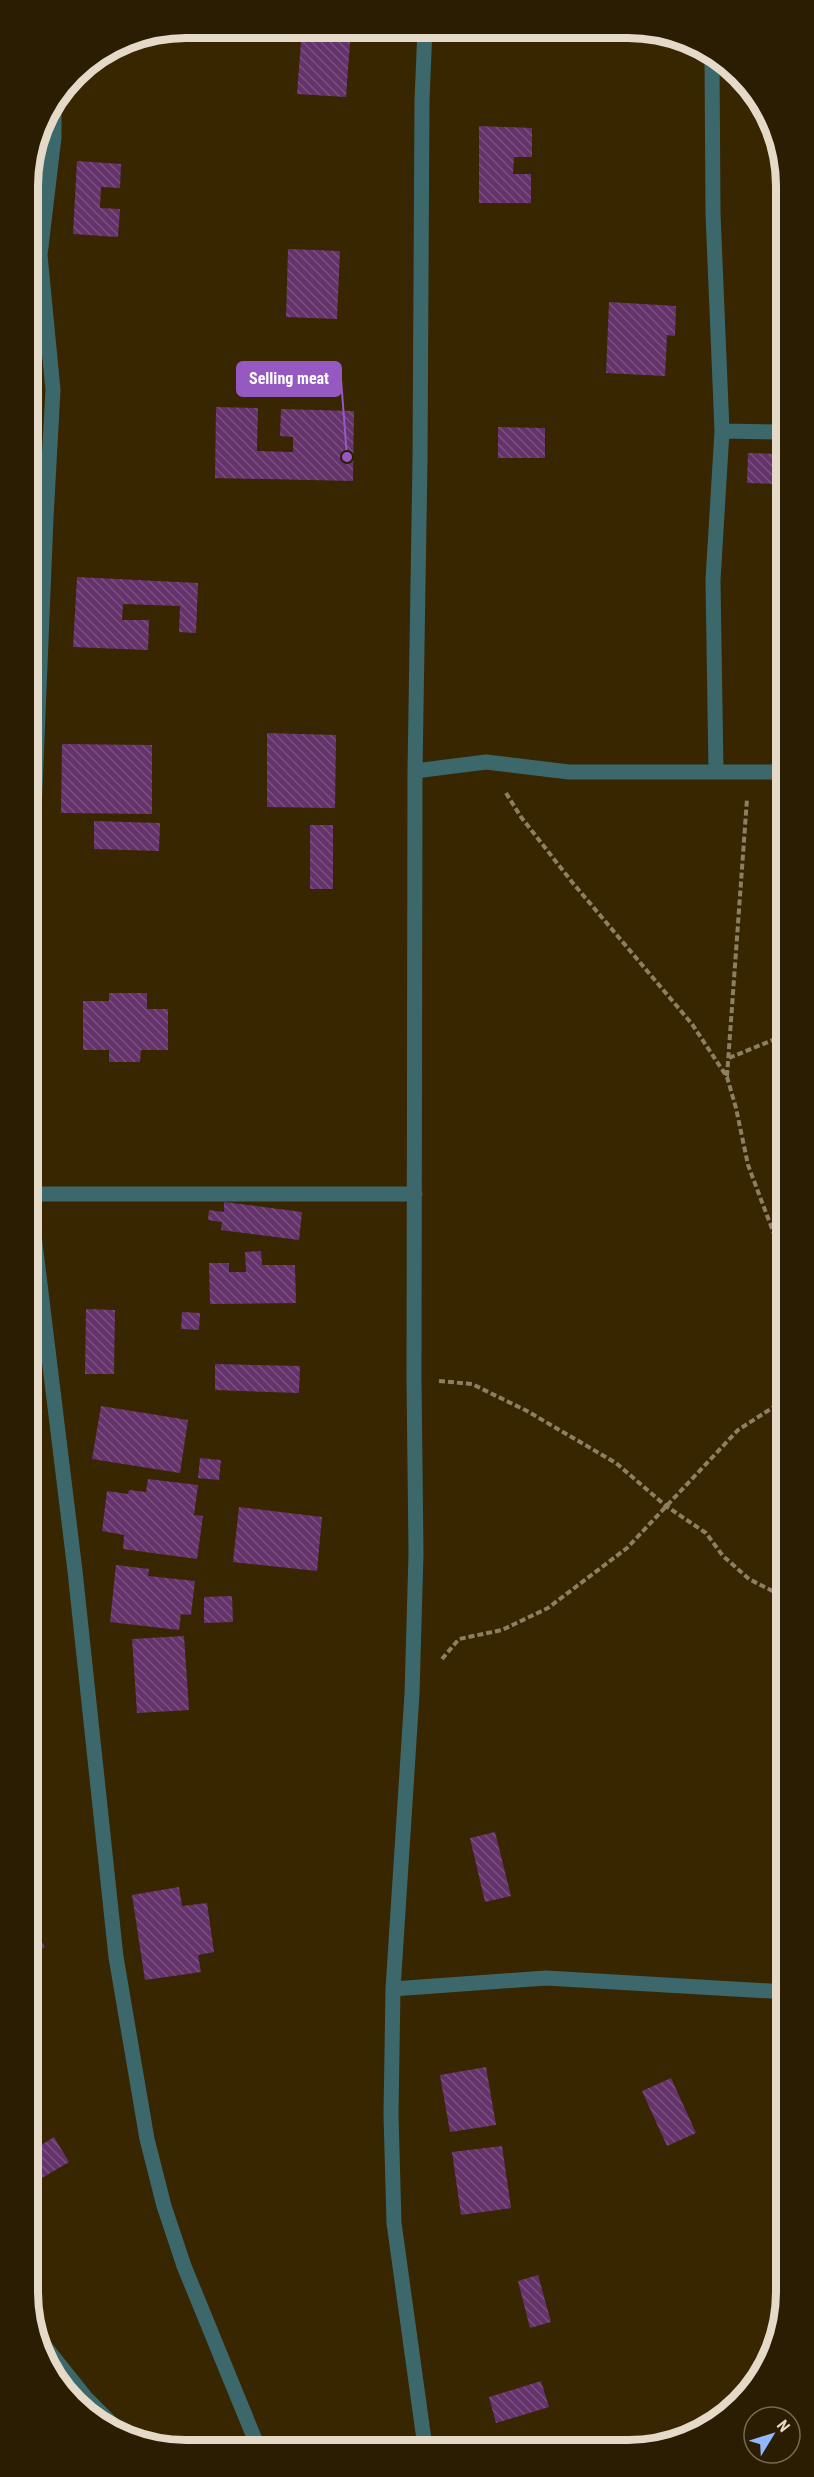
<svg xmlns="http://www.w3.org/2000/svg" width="814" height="2477" font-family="'Roboto Condensed',sans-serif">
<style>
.building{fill:url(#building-back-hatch)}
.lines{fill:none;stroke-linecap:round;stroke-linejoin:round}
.path{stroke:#8d7f62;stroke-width:4;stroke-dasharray:6 3;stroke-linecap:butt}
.minor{stroke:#3c686b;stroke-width:15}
.rim{fill:none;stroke:#e5dac7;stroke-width:8}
.leader{fill:none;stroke:#9658c1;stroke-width:2}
.callout-dot{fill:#9658c1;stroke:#2b1d02;stroke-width:2}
.callout{fill:#9658c1;stroke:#9658c1;stroke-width:2}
.callout-label{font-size:16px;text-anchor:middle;font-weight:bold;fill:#fff}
</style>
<defs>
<pattern id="building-back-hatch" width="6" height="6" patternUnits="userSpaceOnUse" patternTransform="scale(1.5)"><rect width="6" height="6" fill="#65336b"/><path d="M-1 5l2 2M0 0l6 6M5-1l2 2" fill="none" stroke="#7b507f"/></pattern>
</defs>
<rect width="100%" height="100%" fill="#372600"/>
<path class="building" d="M302,28h49l-5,69 -49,-3z
M479,126l53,2v29h-18l-1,17h18v29h-52z
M77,161l44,3 -1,24 -19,-1 -1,21 20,1 -2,28 -45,-3z
M288,249l52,2 -3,68 -51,-2z
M609,302l67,4 -1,30 -8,-1 -2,41 -59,-3z
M216,407l42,1 -1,43 36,1v-15l-13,-1 1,-27 73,2 -1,70 -138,-3z
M498,427l47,1v30h-47z
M748,453l36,1v30l-37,-1z
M77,577l121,6 -2,50 -17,-1 1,-26 -57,-2 -1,16h27l-1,30 -75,-3z
M267,733l69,2 -1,73 -68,-1z
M62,744l90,1v69l-91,-1z
M94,821l66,2 -1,28 -65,-2z
M310,825h23v64h-23z
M109,993h38v16h21v41h-27l-1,12h-31v-12h-26v-49h26z
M224,1202l78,10 -3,28 -78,-10 1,-8 -14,-2 1,-10 15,2z
M261,1251l1,14h33l1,38 -86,1 -1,-41h20v9h17l-1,-20z
M86,1309l29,1 -1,64h-29z
M182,1312l18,1 -1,17 -18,-1z
M215,1364l85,2 -1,27 -84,-3z
M101,1406l87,14 -8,53 -88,-14z
M200,1458l21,2 -2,20 -21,-2z
M148,1479l50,6 -4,30 9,1 -6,43 -74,-10 1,-14 -22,-4 5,-40 21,3 1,-4 17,2z
M239,1507l83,10 -5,54 -84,-9z
M116,1565l33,4 -1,7 47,5 -4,34 -10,-1 -2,16 -69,-8z
M232,1596l1,26 -29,1v-26z
M184,1636l5,74 -52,3 -5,-74z
M495,1832l16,64 -26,6 -15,-64z
M179,1887l3,19 25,-3 7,49 -16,3 3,17 -56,8 -13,-85z
M29,1922l16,25 -15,9z
M486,2067l10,58 -46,7 -10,-57z
M671,2078l25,55 -29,13 -25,-55z
M54,2137l15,25 -39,23v-33z
M502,2146l9,62 -50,7 -9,-63z
M538,2275l13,47 -21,6 -12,-47z
M541,2381l8,26 -53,16 -7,-26z"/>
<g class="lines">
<path class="path" d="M506,793l15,24 51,65 120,142 35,53 9,31 12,57 37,98
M729,1058l56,-23
M727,1076l20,-277
M439,1381l33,3 55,27 89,52 50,43 40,27 17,23 26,23 37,19
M442,1659l17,-20 43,-9 46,-22 79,-60 111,-118 48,-31"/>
<path class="minor" d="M712,58l1,155 9,218 -9,149 3,191
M54,102v35l-14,118 13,135 -7,128 -12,294 -5,382 46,377 41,386 31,182 17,67 20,60 74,181
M722,431l62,1
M28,515l18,3
M415,771l71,-9 83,10h216
M29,1194h386
M393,1989l153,-11 240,14
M38,2338l48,60 26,26
M425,2447l-31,-224 -3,-109 2,-125 19,-295 4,-140 -2,-175 1,-608 5,-311 2,-360 3,-71"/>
</g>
<path d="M0 0H814V2477H0ZM186 38H628A148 148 0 0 1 776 186V2292A148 148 0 0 1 628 2440H186A148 148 0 0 1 38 2292V186A148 148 0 0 1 186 38Z" fill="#2b1d02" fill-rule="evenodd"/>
<path class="rim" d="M186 38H628A148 148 0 0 1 776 186V2292A148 148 0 0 1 628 2440H186A148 148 0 0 1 38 2292V186A148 148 0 0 1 186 38Z"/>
<path class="leader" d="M347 457L341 379"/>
<circle class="callout-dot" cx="347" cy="457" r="6"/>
<rect class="callout" x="237" y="362" width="104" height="34" rx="6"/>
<g class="callout-label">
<text x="289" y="384">Selling meat</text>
</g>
<g transform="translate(772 2435) rotate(52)"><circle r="28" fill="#2b1d02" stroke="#756951" stroke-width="1.5"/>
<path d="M0-4.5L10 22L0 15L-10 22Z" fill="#92b7fd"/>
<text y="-9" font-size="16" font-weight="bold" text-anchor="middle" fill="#e5dac7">N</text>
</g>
</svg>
